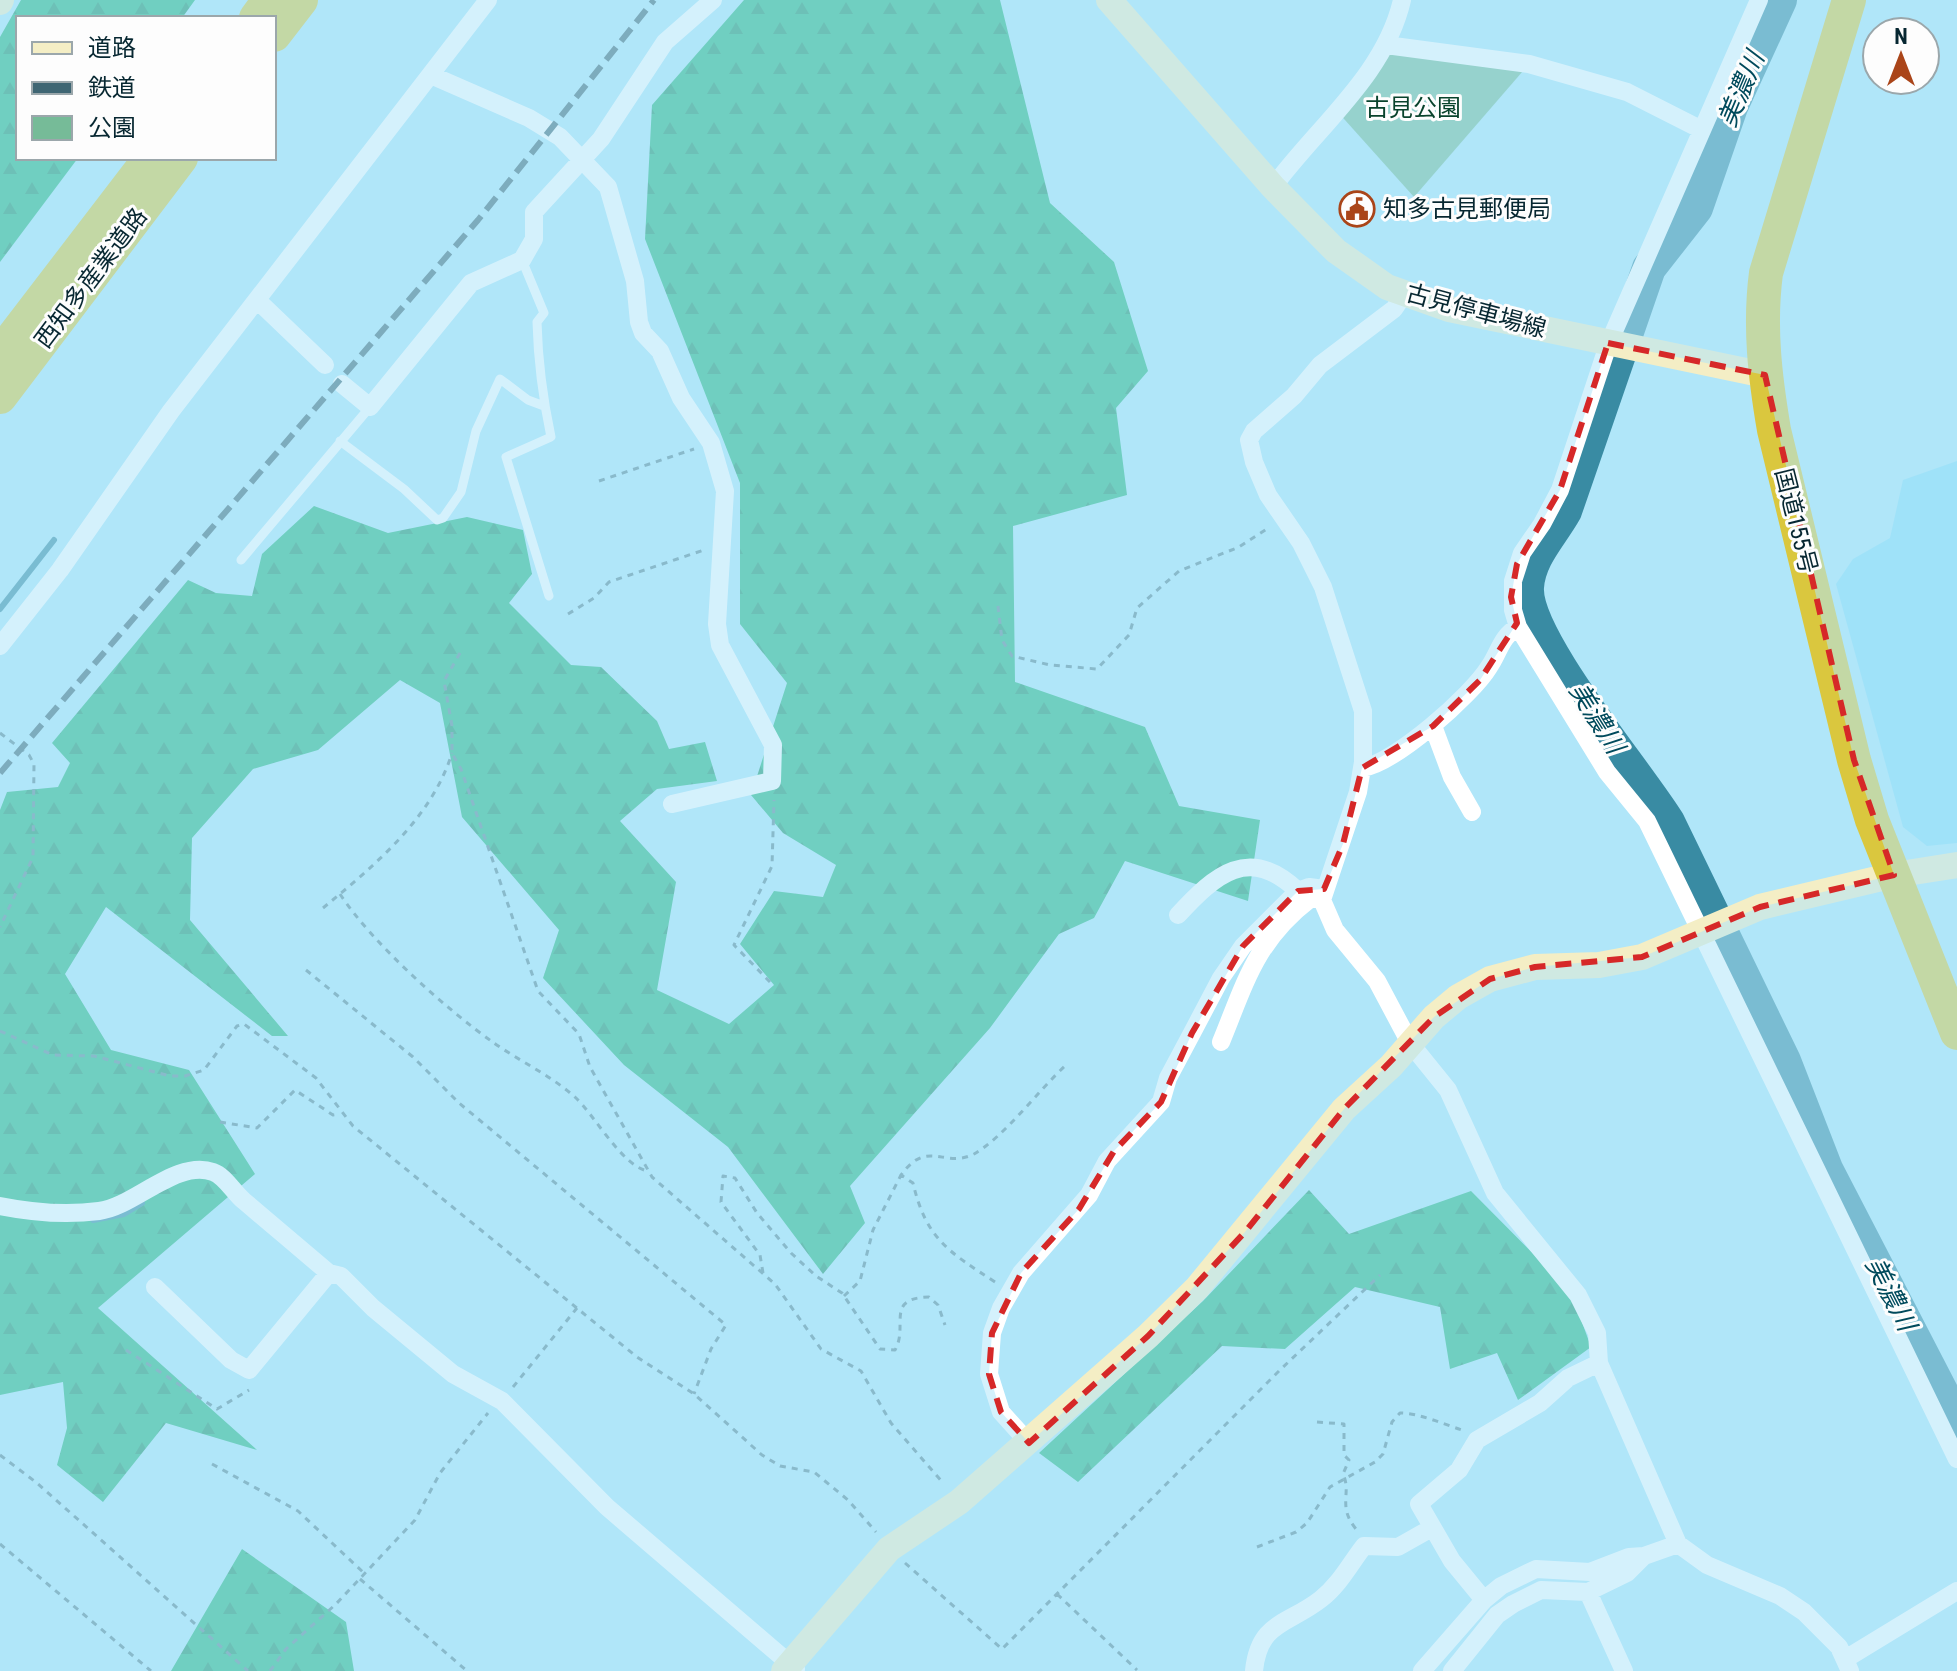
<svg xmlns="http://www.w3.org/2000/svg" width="1957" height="1671" font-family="'Roboto Condensed','Noto Sans JP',sans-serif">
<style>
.built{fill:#8bdef9}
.forest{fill:url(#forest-firs)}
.park{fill:#76bb98}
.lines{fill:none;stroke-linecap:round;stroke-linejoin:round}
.stream{stroke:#398ba3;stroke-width:6}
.river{stroke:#398ba3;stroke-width:34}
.path{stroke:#5a8593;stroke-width:3;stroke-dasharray:6 6;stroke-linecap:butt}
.lane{stroke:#fff;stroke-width:9}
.street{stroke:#fff;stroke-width:18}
.secondary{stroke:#f4eec5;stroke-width:26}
.highway{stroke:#dac73e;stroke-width:34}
.rail{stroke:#3f6673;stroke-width:6;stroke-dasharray:16 8;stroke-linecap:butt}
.marked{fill:none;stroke:#d62828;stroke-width:6;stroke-dasharray:16 10;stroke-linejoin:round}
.labels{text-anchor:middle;stroke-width:6;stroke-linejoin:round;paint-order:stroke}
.park-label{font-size:24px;fill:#09432c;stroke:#fdfdfd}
.poi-label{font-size:24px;fill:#072731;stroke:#fdfdfd;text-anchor:start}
.street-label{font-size:24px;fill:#072731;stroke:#fdfdfd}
.water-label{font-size:26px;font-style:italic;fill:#004a5c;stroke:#fdfdfd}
</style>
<defs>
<pattern id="forest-firs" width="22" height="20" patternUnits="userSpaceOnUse" patternTransform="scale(2)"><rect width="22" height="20" fill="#22b47c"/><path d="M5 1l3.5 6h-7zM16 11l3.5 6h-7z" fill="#1c9266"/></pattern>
</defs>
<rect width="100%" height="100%" fill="#b0e6f9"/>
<path class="built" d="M1957,461v382l-30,3 -24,-19 -67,-243 17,-25 37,-21 13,-58z"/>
<path class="forest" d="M21,0h174l-13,18h-164v140h60l-78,104v-225z
M744,0h256l50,203 64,59 34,109 -32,37 11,87 -114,31 2,156 130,45 34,79 81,14 -12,81 -123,-40 -31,57 -35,16 -69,94 -140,158 15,37 -42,51 -95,-127 -104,-82 -81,-87 16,-48 -97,-113 -22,-114 -40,-23 -82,70 -65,19 -61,69 -2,82 98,116h-16l-166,-129 -41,67 46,76 78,20 66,104 -157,134 159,142 -91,-27 -63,79 -46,-37 10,-37 -4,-46 -63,13v-585l7,-18 51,-5 12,-24 -18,-20 136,-163 28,13 36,3 10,-42 52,-48 74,27 79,-16 56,13 9,44 -23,29 62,62 30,2 56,54 12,28 36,-7 12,39 -60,8 -37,32 56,61 -19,108 72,34 45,-39 -34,-41 34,-53 49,6 13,-32 -53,-32 -32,-38 36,-112 -47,-59v-141l-95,-244 7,-134z
M1309,1190l40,44 122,-43 100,101 20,55 -73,53 -21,-47 -47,16 -10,-62 -85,-20 -70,62 -63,-3 -144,136 -39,-29 164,-152z
M242,1549l104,73 8,49h-183z"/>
<path class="park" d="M1386,45l143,19 -115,133 -78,-87z"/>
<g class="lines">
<path class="stream" d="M0,609l54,-69
M93,1220l31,-6 18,-11"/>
<path class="river" d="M1780,0l-49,107 -35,101 -47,60 -84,243c-14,25 -36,46 -38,76 -3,52 111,186 141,235l116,239 42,108 131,253"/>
<path class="path" d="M599,481l95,-32
M998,606l4,34 10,16 38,9 47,4 32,-34 8,-27 42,-37 60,-24 31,-20
M568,614l26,-16 15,-16 95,-32
M460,653l-16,28 8,45v27l9,16 77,222 41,43 11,33 62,110 123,107 46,65 40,22 30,52 53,61
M0,733l29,22 5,9 -1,93 -33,70
M340,894c32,49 106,115 154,149 27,19 58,33 82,55 19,18 47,69 72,73
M323,908c51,-42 109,-90 129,-155
M306,970l107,87 46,46 267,222 -15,24 -17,45
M770,982l-36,-37 38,-79 2,-66
M0,1031l53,24 41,1 76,20h15l19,-6 33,-44 7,-2 72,54 37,48 284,231 57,37 68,61 18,11 34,6 34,28 28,32
M220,1122l37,6 38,-38 38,25 7,-1
M763,1273l-3,-18 -39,-53 2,-26 12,2 22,35 34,40 25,23 26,17 38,56 15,1c14,-24 -11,-52 34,-53l9,8 7,20
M995,1282c-46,-30 -69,-43 -82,-99l-12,-8c27,-37 43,-6 73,-21 30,-17 64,-63 91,-88
M844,1296l16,-15 13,-51 28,-55
M126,1350l91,59 32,-19
M513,1387l64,-79
M1317,1422l27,2v31l5,5 -6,14c9,19 -6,32 13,55
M0,1455l37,28 211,188
M212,1464l86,47 67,63
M0,1544l151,127
M1257,1547l39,-15 11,-9 23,-36 45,-25 8,-8 9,-32 8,-9c19,0 43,11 62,17
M905,1563l97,86 278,-279 100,-95
M360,1579l107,92
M1057,1594l80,76
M270,1671l16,-22 50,-45 79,-84 25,-47 48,-60"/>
<path class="lane" d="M522,260l22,53 -7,9c1,39 6,77 14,115l-45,20 43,139
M340,441l64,48 33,31 6,-2 18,-26 15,-61 24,-52 28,21 16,6
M241,560l129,-153"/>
<path class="street" d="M1759,0l-151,345 -48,145 -18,34 -20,29 -9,28v29l5,17 89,145 40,49 310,638
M1386,45l143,19 98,28 73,37
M433,76l96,42 31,19 48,50 27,94 4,41 4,11 17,18 21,47 30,45 14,48 -8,133 3,21 53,100 -1,36 -100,23
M1273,187c44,-60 112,-112 129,-187
M1405,293l-11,16 -74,56 -26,31 -40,35 -5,9 5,22 14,33 33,48 22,44 40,124v51l-5,30 -36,108 13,30 42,51 33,62 38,47 47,103 83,102 19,38 2,30 79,181 29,21 73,31 24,16 35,35 11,24
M257,300l68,65
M342,384l28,23 101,-124 51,-23 12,-21v-27l67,-73 64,-97 48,-42
M0,646l60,-76 111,-159 317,-411
M1433,726l19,51 20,35
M1362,768c32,-4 110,-73 127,-101 10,-14 12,-31 29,-40
M1178,915c37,-40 71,-71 120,-24
M1221,1042c25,-61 35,-102 90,-144l11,2
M0,1206c30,6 67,9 99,5 35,-4 77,-52 114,-39 12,4 21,21 31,29 28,24 57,48 85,72l12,3 32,32 80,66 49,27 105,106 189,162
M155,1287l76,73 18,10 80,-97
M1599,1363l-31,15 -28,25 -63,37 -18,30 -40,34 33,57 32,39 17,-14 35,-17 54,3 39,-15 15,-1
M1029,1443l-28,-31 -12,-38 3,-41 9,-25 20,-35 68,-78 18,-34 54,-59 7,-24 24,-45 29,-55 22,-32 55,-55 11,-4 15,2
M1588,1592l36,79
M1847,1658l110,-67
M1254,1671c5,-50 34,-46 67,-72 19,-15 29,-35 43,-53l34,1 32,-18
M1422,1671l62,-71
M1452,1671l45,-56 16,-11 28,-14 47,2 39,-19 17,-17 34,-12"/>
<path class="secondary" d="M1109,0l164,187 63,64 51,36 62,22 316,66
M0,2l1,-2
M784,1671l105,-122 70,-47 189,-166 49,-48 147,-179 47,-43 43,-49 24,-20 32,-18 45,-12 64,-2 43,-8 118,-50 134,-32 63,-10"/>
<path class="highway" d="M1849,0l-83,273c-7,53 -1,104 8,157l80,330 18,60 85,213
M256,18l13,-18
M274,35l27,-35
M0,354l150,-196
M0,397l181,-239"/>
<path class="rail" d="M0,773l478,-553 176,-220"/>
</g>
<path d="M0 0H1957V1671H0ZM1608,343l157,32 89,385 40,115 -134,32 -118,50 -107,10 -45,12 -56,38 -90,92 -99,123 -97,104 -119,107 -28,-31 -12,-38 3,-41 29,-60 58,-64 35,-58 47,-49 31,-69 51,-87 55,-55 26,-2 19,-45 19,-76 71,-42 47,-46 37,-57 -6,-26 6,-33 43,-74z" fill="#b0e6f9" fill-opacity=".55" fill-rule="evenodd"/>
<path class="marked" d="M1608,343l157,32 89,385 40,115 -134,32 -118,50 -107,10 -45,12 -56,38 -90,92 -99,123 -97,104 -119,107 -28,-31 -12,-38 3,-41 29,-60 58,-64 35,-58 47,-49 31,-69 51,-87 55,-55 26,-2 19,-45 19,-76 71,-42 47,-46 37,-57 -6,-26 6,-33 43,-74z"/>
<defs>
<symbol id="civic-ring" viewBox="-11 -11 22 22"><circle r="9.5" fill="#fdfdfd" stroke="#aa4519" stroke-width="1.5"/><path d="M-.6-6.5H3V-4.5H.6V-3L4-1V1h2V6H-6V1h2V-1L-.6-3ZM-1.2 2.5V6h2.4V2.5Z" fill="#aa4519"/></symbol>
</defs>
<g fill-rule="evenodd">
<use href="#civic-ring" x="1337" y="189" width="40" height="40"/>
</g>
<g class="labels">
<g class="park-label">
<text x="1413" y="116">古見公園</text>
</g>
<g class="poi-label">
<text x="1383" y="217">知多古見郵便局</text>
</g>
<g class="street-label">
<text transform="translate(91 278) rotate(-53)" y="8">西知多産業道路</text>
<text transform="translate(1476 311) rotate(15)" y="8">古見停車場線</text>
<text transform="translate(1796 521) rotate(76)" y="8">国道155号</text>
</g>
<g class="water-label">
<text transform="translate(1741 89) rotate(-67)" y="9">美濃川</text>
<text transform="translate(1597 718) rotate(58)" y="9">美濃川</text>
<text transform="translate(1891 1294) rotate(63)" y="9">美濃川</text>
</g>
</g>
<rect x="16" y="16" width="260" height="144" fill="#fdfdfd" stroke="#9ba7ab" stroke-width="2"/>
<rect x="32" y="42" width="40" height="12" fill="#f4eec5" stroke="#9ba7ab" stroke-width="2"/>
<text x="88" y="56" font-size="24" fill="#072731">道路</text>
<rect x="32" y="82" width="40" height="12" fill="#3f6673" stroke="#9ba7ab" stroke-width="2"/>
<text x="88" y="96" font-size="24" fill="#072731">鉄道</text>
<rect x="32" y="116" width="40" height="24" fill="#76bb98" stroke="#9ba7ab" stroke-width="2"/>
<text x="88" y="136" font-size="24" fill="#072731">公園</text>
<g transform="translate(1901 56)"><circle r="38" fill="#fdfdfd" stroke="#9ba7ab" stroke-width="2"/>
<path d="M0-6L14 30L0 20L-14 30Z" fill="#aa4519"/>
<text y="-12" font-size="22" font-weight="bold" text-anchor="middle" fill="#072731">N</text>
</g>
</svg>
